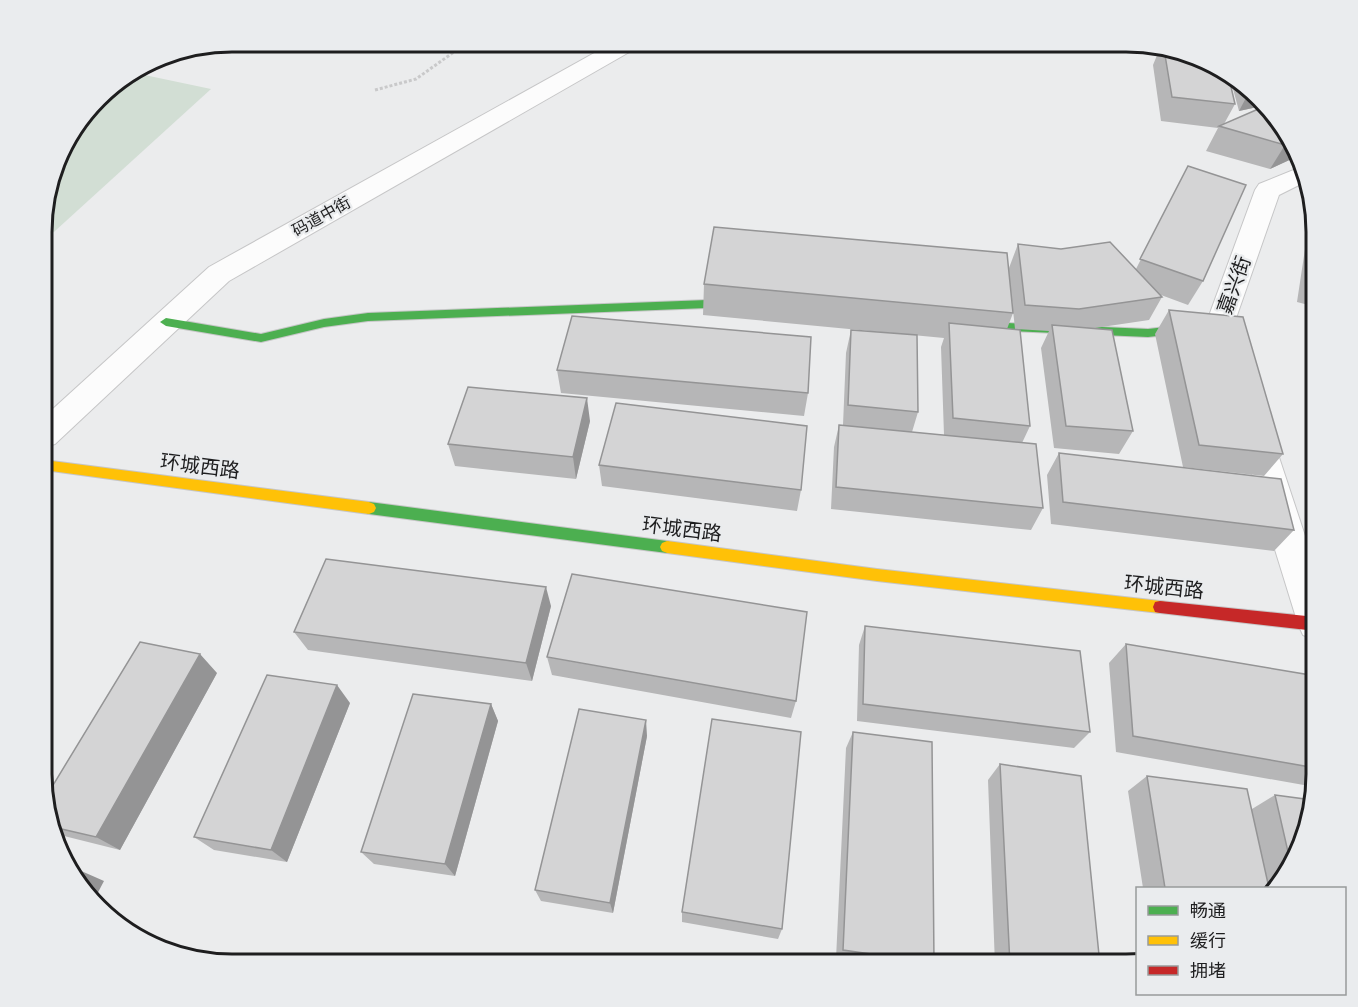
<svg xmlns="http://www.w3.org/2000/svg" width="1358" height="1007" font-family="'Asap Condensed','Noto Sans SC',sans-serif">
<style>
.green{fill:#d2ded4}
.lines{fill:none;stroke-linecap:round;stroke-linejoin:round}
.street-casing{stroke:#c6c6c7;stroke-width:2}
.fast-casing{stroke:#c6c6c7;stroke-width:2}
.slow-casing{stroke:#c6c6c7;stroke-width:2}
.jam-casing{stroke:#c6c6c7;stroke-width:2}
.path{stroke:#c9c9ca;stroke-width:3;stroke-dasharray:3 2;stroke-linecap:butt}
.street{fill:#fcfcfc;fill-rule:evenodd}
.fast{fill:#4caf50;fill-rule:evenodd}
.slow{fill:#ffc107;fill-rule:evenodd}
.jam{fill:#c62828;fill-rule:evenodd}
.wall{fill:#b6b6b7}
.shaded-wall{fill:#949495}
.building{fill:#d4d4d5;stroke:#949495;stroke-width:1.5}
.labels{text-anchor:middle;stroke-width:4.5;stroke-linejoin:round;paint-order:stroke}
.far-street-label{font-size:16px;fill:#1e1e1f;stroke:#eaecee}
.street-label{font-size:20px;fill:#1e1e1f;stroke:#eaecee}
.rim{fill:none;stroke:#1e1e1f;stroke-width:3}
</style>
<rect width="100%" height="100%" fill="#ebeced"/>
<path class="green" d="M135,73l76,16 -167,152v-33l23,-70 40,-49z"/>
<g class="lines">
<defs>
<path id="street" d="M614,42h27l-3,5 -409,234 -174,163 -11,3v-30l165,-150z
M1301,167l4,15 -26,13 -45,129 12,34 -5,8 -10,3 -10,-3 -15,-42 49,-134 4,-6z
M1254,418l11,3 5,9 46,139v71l-13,-5 -5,-11 -60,-194 5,-9z"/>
<path id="fast" d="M707,300l41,3 6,4 -6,4 -41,-3 -339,13 -44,6 -63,15 -95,-16 -6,-4 6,-4 95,16 63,-15 44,-6z
M961,321l187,8 52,-6 6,4 -6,4 -52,6 -187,-8 -6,-4z
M369,502l298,39 5,2 2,4 -2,4 -5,2 -298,-39 -5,-2 -2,-4 2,-4z"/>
<path id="slow" d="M44,460l325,42 5,2 2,4 -2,4 -5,2 -325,-44z
M667,541l210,28 283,32 5,1 2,5 -2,5 -5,1 -283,-32 -210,-28 -5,-2 -2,-4 2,-4z"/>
<path id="jam" d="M1160,601l156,16v14l-156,-18 -5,-1 -2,-5 2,-5z"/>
</defs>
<use href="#street" class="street-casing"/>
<use href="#fast" class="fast-casing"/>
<use href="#slow" class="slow-casing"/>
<use href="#jam" class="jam-casing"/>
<path class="path" d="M375,90l41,-11 52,-37"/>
<use href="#street" class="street"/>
<use href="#fast" class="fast"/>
<use href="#slow" class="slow"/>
<use href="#jam" class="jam"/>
</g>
<path class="wall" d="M1160,48l38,8 37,48 -11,20 72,24 2,8 -28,13 -64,-18 12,-23 -57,-7 -8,-56z
M1229,74l13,8 20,24 -23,5z
M1188,166l15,115 -15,24 -27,-10 1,2 -13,23 -54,8 38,103 -14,23 -65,-6 -13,-100 8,-17 -34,-2 -4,-38 2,22 -6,16 23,97 -8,17 21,65 -12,22 -200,-21 3,-62 5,-22h4l3,-72 5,-23 67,82 -6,20 32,3 -3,-88 3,-9 -241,-23 1,-31 305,-16 9,-24 118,25z
M1307,187l3,14 -9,-3z
M1313,212l3,9v86l-19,-5 13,-86z
M1169,310l114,144 -19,22 -81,-9 -28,-133z
M557,370l251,23 -4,23 -243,-23z
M1316,391v22l-5,-17z
M590,421l-14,58 -121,-13 -7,-22z
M1059,453l235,77 -20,21 -223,-27 -4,-49z
M599,465l202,25 -4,21 -195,-25z
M551,606l-19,75 -224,-31 -14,-18z
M865,626l225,106 -16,16 -217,-27 2,-76z
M1126,644l190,32 -1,111 -199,-35 -7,-89z
M547,657l249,44 -5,17 -239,-43z
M217,673l-97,177 -64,-16 -12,-34z
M350,703l-63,159 -73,-12 -20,-13z
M491,704l7,17 -43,155 -81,-12 -13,-12z
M853,732l81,231 -3,2h-53l-42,-6 10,-211z
M647,736l-34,177 -72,-12 -6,-11z
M1000,764l100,201h-105l-7,-185z
M1147,776l105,33 23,-14 27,52 -24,41h-135l-15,-97z
M682,912l100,17 -4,10 -96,-17z"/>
<path class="shaded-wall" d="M1251,93l11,13 -23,5 9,-17z
M1291,142l5,6 2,8 -28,13 15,-24z
M587,398l3,23 -14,58 -3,-22z
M546,587l5,19 -19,75 -6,-18z
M200,654l17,19 -97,177 -24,-13z
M337,685l13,18 -63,159 -16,-12z
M491,704l7,17 -43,155 -10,-12z
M646,720l1,16 -34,177 -3,-10z
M79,870l25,11 -10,19 -19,-22z"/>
<path class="building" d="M1164,49l34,7 30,18 7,30 -63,-7z
M1263,107l28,35 -6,3 -66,-19z
M1188,166l58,19 -43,96 -63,-22z
M714,227l293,26 6,60 -309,-29z
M1110,242l52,55 -83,12 -54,-4 -7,-61 43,5z
M1169,310l74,7 40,137 -84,-9z
M572,316l239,21 -3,56 -251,-23z
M949,323l71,7 10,96 -77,-8z
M1052,325l60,5 21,101 -67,-5z
M851,330l66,5 1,77 -70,-7z
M468,387l119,11 -14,59 -125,-13z
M616,403l191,23 -6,64 -202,-25z
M839,425l197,19 7,64 -207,-21z
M1059,453l222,26 13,51 -231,-28z
M326,559l220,28 -20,76 -232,-31z
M572,574l235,38 -11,89 -249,-44z
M865,626l215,25 10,81 -227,-28z
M140,642l60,12 -104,183 -43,-10 -9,-27z
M1126,644l190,32v92l-183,-32z
M267,675l70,10 -66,165 -77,-13z
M413,694l78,10 -46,160 -84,-12z
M579,709l67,11 -36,183 -75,-13z
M712,719l89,13 -19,197 -100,-17z
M853,732l79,10 2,221 -91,-13z
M1000,764l81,12 19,189h-90z
M1147,776l100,13 22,99h-104z
M1275,795l37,5 -10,47 -11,18z
M67,867l12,3 -4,8 -8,-9z"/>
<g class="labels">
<g class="far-street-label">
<text transform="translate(321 216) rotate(-29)" y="6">码道中街</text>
</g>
<g class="street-label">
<text transform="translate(1234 285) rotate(-70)" y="7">嘉兴街</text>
<text transform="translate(200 466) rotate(7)" y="7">环城西路</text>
<text transform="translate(682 529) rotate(7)" y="7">环城西路</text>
<text transform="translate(1164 587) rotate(6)" y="7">环城西路</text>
</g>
</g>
<path d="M0 0H1358V1007H0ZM232 52H1126A180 180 0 0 1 1306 232V774A180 180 0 0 1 1126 954H232A180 180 0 0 1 52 774V232A180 180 0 0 1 232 52Z" fill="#eaecee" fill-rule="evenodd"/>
<path class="rim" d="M232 52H1126A180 180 0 0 1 1306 232V774A180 180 0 0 1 1126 954H232A180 180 0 0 1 52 774V232A180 180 0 0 1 232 52Z"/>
<rect x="1136" y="887" width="210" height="108" fill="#eaecee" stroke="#989a9b" stroke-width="1.5"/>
<rect x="1148" y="906" width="30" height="9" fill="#4caf50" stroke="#989a9b" stroke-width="1.5"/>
<text x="1190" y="917" font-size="18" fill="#1e1e1f">畅通</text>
<rect x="1148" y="936" width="30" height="9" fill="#ffc107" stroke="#989a9b" stroke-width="1.5"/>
<text x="1190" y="947" font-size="18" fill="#1e1e1f">缓行</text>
<rect x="1148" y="966" width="30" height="9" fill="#c62828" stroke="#989a9b" stroke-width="1.5"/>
<text x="1190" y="977" font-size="18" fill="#1e1e1f">拥堵</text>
</svg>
